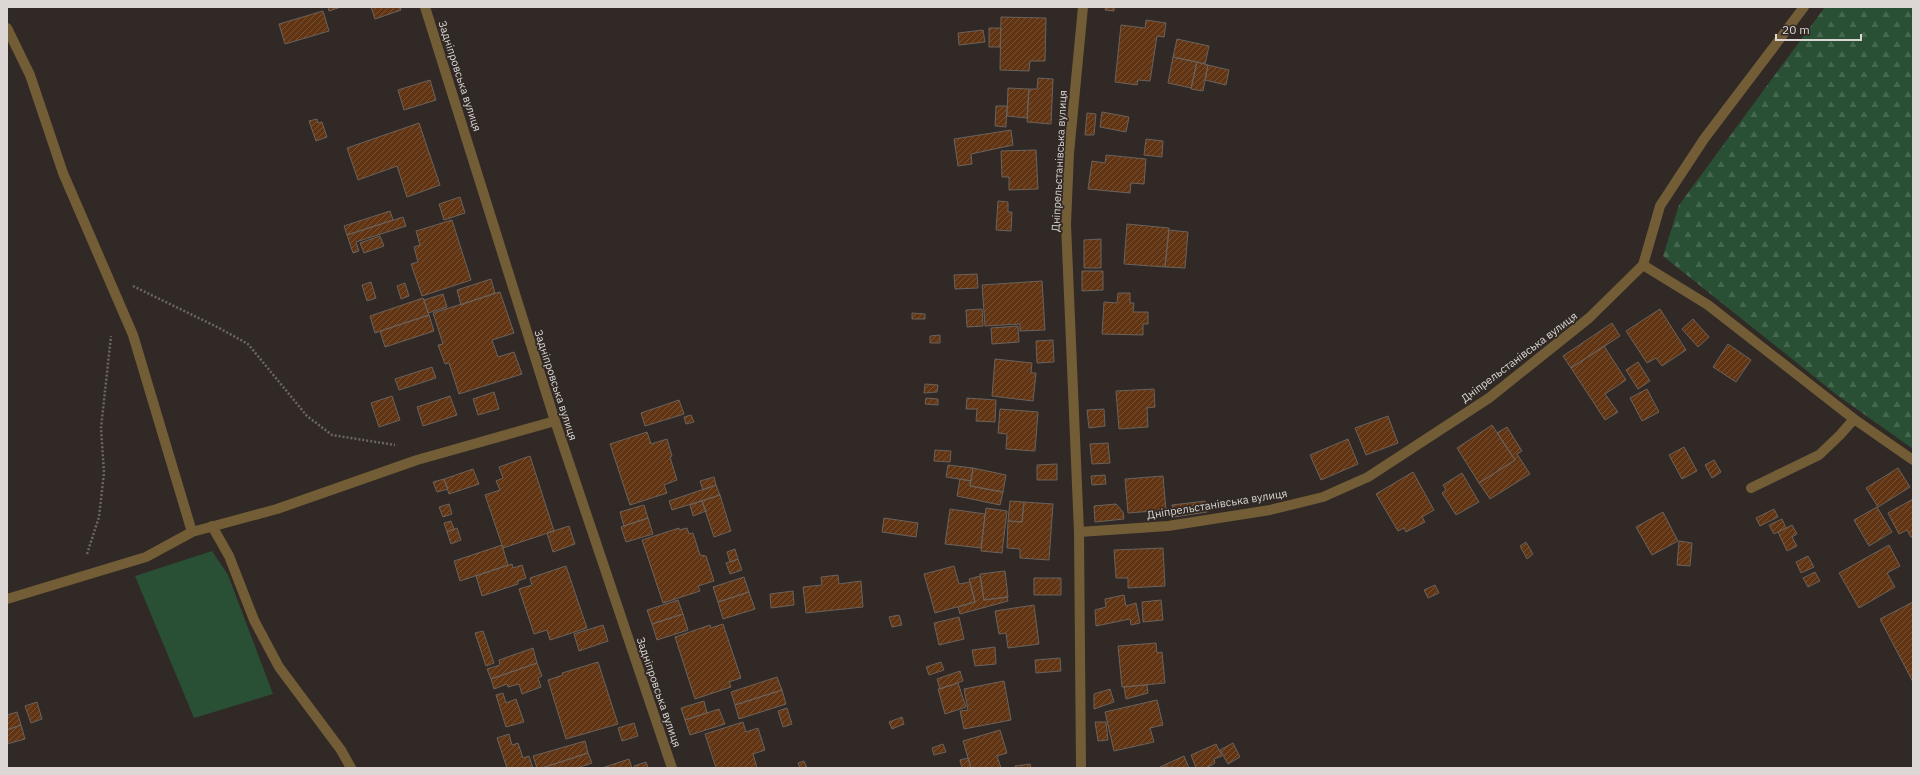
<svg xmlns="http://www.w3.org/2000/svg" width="1920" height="775" font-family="'IBM Plex Sans',sans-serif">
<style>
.forest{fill:url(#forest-firs)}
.pitch{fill:#295034}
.building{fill:url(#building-hatch);stroke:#6a625d}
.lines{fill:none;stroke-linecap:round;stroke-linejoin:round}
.path{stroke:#6d6763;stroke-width:2.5;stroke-dasharray:2 2;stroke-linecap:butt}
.service{stroke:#735d36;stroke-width:10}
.minor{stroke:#735d36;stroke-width:10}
.labels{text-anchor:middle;stroke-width:3.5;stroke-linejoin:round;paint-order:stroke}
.street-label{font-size:11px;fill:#dcd7d4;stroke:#302925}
</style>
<defs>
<pattern id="forest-firs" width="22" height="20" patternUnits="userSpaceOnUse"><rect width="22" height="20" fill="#295034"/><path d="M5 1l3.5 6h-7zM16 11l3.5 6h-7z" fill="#476850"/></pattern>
<pattern id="building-hatch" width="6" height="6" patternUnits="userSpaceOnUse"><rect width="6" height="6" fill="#613514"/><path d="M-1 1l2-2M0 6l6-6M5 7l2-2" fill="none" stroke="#775235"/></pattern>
</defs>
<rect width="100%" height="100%" fill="#302925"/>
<path class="forest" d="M1825,7h88v442l-76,-54 -174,-139 16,-51z"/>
<path class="pitch" d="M212,551l16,24 45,119 -79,24 -59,-142z"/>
<path class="building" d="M328,7h13l-12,4z
M371,7h29l1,3 -26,9z
M1106,7h8v4l-9,-1z
M323,11l6,20 -44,13 -6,-20z
M1001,17l45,1 -1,43h-15l-1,10 -29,-1z
M1146,20l20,3 -2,14 -7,-1 -7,45 -12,-1 -1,5 -22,-3 6,-57 24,3z
M989,28h12l-1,19h-11z
M983,30l2,12 -26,3 -1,-12z
M1177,39l32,7 -4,18 -32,-7z
M1173,57l24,5 -6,26 -23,-5z
M1197,62l11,3 -5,26 -12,-2z
M1208,65l21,5 -3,15 -21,-5z
M1038,78l15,1 -2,45 -24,-2 2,-33h8z
M430,80l6,20 -32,10 -6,-20z
M1008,88l21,1 -2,29 -20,-2z
M996,106h11l-1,21 -11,-1z
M1102,112l27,5 -3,15 -26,-5z
M1087,113l9,1 -2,21h-9z
M317,119l1,4 4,-1 5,15 -11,4 -7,-20z
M419,123l21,62 -33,12 -10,-31 -39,14 -11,-32z
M1011,130l2,15 -42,9 1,10 -14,2 -4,-27z
M1146,139l17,2 -1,16 -18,-2z
M1036,150l2,39 -29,1v-13h-7l-1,-26z
M1106,155l40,4 -2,25 -13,-1 -1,10 -42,-4 4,-28 13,2z
M460,197l5,16 -21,7 -5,-16z
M998,201l10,1v10h4l-1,19 -15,-1z
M390,211l3,9 -46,15 -3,-9z
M403,217l3,9 -50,16 3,9 -6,2 -6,-18z
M452,220l19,60 -49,16 -11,-32 7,-2 -4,-15 6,-2 -4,-14z
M1127,224l42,4 -4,39 -41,-3z
M1169,230l19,2 -3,36 -20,-1z
M380,236l4,10 -20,7 -4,-10z
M1101,239v29h-17v-28z
M1082,271h21v19l-21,1z
M977,274l1,14 -23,1 -1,-14z
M491,279l4,14 -34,12 -4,-15z
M1042,281l3,49 -25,1v-7l-35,2 -3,-41z
M371,282l5,16 -9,3 -5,-16z
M405,283l4,13 -8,3 -4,-13z
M500,292l14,41 -22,7 6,17 16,-5 8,22 -63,20 -10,-31 -4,1 -7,-19 5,-1 -10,-31z
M1118,293h12v10h4l-1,9h15v12h-5v11l-41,-1 2,-32 13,1z
M443,294l4,13 -19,6 -4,-13z
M423,298l6,17 -54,18 -5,-17z
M982,309l1,17 -16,1 -1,-17z
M1660,309l26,41 -24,16 -6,-8 -9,5 -21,-32z
M912,313l13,1v5h-13z
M429,315l5,16 -49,16 -5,-16z
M1693,319l16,18 -11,10 -16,-18z
M1612,323l8,13 -49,32 -8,-12z
M1018,326l1,16 -27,2 -1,-16z
M940,335v8h-10v-7z
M1053,340l1,22 -17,1 -1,-22z
M1728,344l23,16 -15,22 -23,-15z
M1604,346l22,34 -21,14 13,18 -13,8 -34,-52z
M995,359l37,4 -1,10h5l-3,28 -41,-5z
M1638,362l12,19 -12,8 -12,-19z
M432,367l4,11 -37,12 -4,-11z
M925,384l13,1 -1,7 -13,1z
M1154,389l1,18 -8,1 1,19 -29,2 -3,-38z
M1647,389l12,23 -17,9 -12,-23z
M494,392l5,17 -21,6 -5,-16z
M392,396l8,24 -21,7 -8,-24z
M450,396l7,19 -34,11 -6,-19z
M926,398l12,1v6l-13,-1z
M967,398l29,2 -1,22 -19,-1 1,-12h-11z
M679,400l5,14 -39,12 -4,-13z
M1000,409l38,3 -3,39 -29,-2 1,-15 -9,-1z
M1104,409l1,17 -16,2 -2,-18z
M691,415l3,7 -8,2 -2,-7z
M1388,416l10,27 -32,12 -11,-27z
M1492,425l23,35 -36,23 -22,-35z
M1507,427l15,24 -5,3 13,20 -40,25 -11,-16 36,-23 -18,-27z
M647,432l4,12 16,-5 5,17 -2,1 7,23 -13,5 3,8 -37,12 -20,-61z
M1348,439l10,25 -37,16 -11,-25z
M1108,443l2,20 -18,1 -2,-20z
M1684,447l13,24 -15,8 -13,-24z
M935,450l16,1 -1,11 -16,-1z
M530,456l24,75 -51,17 -18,-53 15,-5 -4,-9 7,-3 -4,-11z
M1714,460l7,12 -9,6 -7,-13z
M1057,464v16h-20v-15z
M948,465l25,3 -2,13 -25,-4z
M973,468l33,7 -3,17 -33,-6z
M1898,468l12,19 -32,20 -12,-19z
M473,469l6,15 -30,10 -5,-15z
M1413,472l21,38 -12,7 3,5 -19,10 -2,-4 -6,3 -22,-37z
M1462,473l17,29 -23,13 -14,-22 4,-3 -3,-5z
M1105,475l1,9 -14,1 -1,-9z
M1163,476l3,34 -38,3 -3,-34z
M714,477l2,8 -13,5 -3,-9z
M444,479l4,10 -11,3 -4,-10z
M960,479l11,2 -1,5 33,6 -3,13 -43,-9z
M716,485l4,10 -48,15 -3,-9z
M720,495l11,36 -17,6 -12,-36z
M1913,499v38h-2l-4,-7 -8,4 -11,-21z
M702,501l4,10 -13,5 -3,-11z
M1010,501l14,1 -2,20 -14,-1z
M1205,501l2,11 -33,5 -2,-12z
M1024,502l29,2 -4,56 -29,-2v-9l-13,-1 1,-27 14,1z
M449,504l3,10 -9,3 -4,-10z
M1116,504l7,8 1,7 -29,3 -1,-16z
M644,505l4,13 -24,8 -4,-14z
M1877,507l15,25 -23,14 -15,-26z
M986,508l21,3 -5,42 -21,-2z
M950,509l35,5 -4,34 -36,-4z
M1774,509l4,8 -18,9 -4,-8z
M1663,512l15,29 -26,14 -16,-28z
M648,518l5,16 -27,8 -5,-15z
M884,518l34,5 -2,14 -34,-5z
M1782,519l4,9 -12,6 -5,-9z
M451,521l3,8 -7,3 -3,-9z
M1792,525l5,9 -5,3 5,9 -10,5 -9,-19z
M569,526l6,18 -22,8 -6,-19z
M457,528l4,12 -10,4 -4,-12z
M679,528v2l8,-2 2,6 4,-1 7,22 6,1 8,25 -16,5 2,5 -37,12 -21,-63z
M1679,541l13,2 -2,23 -13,-1z
M1526,542l7,12 -6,5 -7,-13z
M502,545l6,20 -48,16 -6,-20z
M1889,545l11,21 -13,7 8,14 -36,21 -20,-35z
M1163,548l2,38 -37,2v-10h-12l-2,-28z
M735,549l3,10 -8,3 -3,-10z
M1808,556l6,11 -13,6 -5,-11z
M738,559l4,11 -12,4 -4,-11z
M512,564l1,4 9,-3 4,13 -8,3v3l-36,12 -6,-20z
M566,566l21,62 -37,12 -3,-10 -13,4 -15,-45 13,-4 -2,-7z
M954,566l5,18 11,-2 5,20 -40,11 -11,-39z
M1005,571l3,26 -24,3 -4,-26z
M1815,572l5,9 -12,6 -5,-9z
M838,575l1,9 22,-3 2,26 -57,6 -3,-26 19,-2 -1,-8z
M980,576l4,24 23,-3 1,4 -48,13 -2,-7 17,-5 -6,-23z
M744,577l5,15 -31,10 -5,-15z
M1034,578h27v17h-27z
M1435,585l4,8 -11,5 -4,-8z
M793,591l1,14 -23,3 -1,-14z
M749,592l6,17 -32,10 -5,-17z
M1124,595l2,11 10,-3 4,20 -9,2 -1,-6 -34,7 -1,-16 11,-3 -1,-8z
M678,600l5,14 -31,10 -5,-14z
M1161,600l2,20 -20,2 -1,-20z
M1913,602v80l-33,-63z
M1034,605l5,39 -31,4 -2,-15 -7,1 -4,-23z
M683,614l5,16 -31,10 -5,-16z
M899,615l3,10 -10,2 -3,-10z
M959,617l5,22 -25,6 -5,-22z
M723,624l18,54 -12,4 2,5 -36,12 -20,-62 35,-12 1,3z
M603,625l5,16 -29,10 -5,-17z
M483,631l11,32 -8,3 -11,-33z
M1156,643l1,10 5,-1 3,31 -43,4 -4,-41z
M995,647l1,17 -21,2 -3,-16z
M533,648l4,15 -46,16 -4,-10 13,-4 -1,-5z
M1060,658l1,13 -25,2 -1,-13z
M598,662l20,62 -52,15 -18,-59 15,-5 -1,-2z
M941,662l3,8 -15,5 -3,-8z
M537,663l5,13 -4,2 3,9 -19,7 -3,-10 -11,3 -1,-3 -13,5 -3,-10z
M960,671l3,10 -23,8 -3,-10z
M777,677l5,13 -47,15 -4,-13z
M1004,681l7,39 -47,9 -4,-18 8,-1 -4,-21z
M958,683l8,24 -21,7 -7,-25z
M1147,685l1,8 -22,6 -2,-12z
M1110,689l4,13 -20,7v-15z
M782,690l4,14 -47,15 -4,-14z
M503,693l3,10 10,-4 8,23 -18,5 -10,-32z
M1157,700l6,25 -13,3 4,14 -40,9 -9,-39z
M704,701l3,12 -22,7 -4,-12z
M37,702l5,17 -11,4 -6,-17z
M787,708l5,16 -9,3 -5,-16z
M719,709l6,15 -35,11 -5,-15z
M17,712l4,13 -14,5v-15z
M902,717l2,7 -12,5 -3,-7z
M743,722l3,10 12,-4 7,22 -12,4 4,14h-41l-11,-34z
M1095,722h11l2,18 -10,1z
M634,723l4,13 -16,5 -4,-13z
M21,725l4,14 -18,5v-14z
M1000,730l7,23 -10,3 4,12h-30l-8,-27z
M509,734l3,11 6,-2 5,15 6,-2 4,12h-26l-10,-30z
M585,741l3,12 -46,15h-5l-4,-12z
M1233,743l7,14 -12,7 -8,-14z
M943,744l3,8 -12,3 -2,-7z
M1216,744l6,12 -8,3 1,4 -3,2 -7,3h-9l-5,-13z
M588,753l4,10 -15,5h-35z
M1184,756l5,12 -29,-1z
M968,758l3,10h-9l-2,-8z
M629,759l3,9h-30z
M804,761l3,7h-7l-2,-5z
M646,762l2,6h-13l-1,-2z
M1030,764l1,4h-15l-1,-2z"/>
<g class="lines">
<path class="path" d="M133,286l86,42 29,16 59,72 25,19 63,10
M87,554l12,-37 5,-44 -3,-45 10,-92"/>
<path class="service" d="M1804,7l-100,132 -44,67 -17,59 65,40 146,114 59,41
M1751,488l68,-33 21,-20 14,-16
M212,526l17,30 25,64 25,47 62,83 10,18"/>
<path class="minor" d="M425,7l130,414 117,347
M7,28l23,47 33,98 70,162 59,197
M1079,532l89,-6 102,-16 53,-13 45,-20 121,-79 100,-80 54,-53
M7,599l139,-42 46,-25 85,-23 140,-49 138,-39
M1081,768l-2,-236 -13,-308 3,-71 14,-146"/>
</g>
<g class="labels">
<g class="street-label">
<text transform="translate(460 76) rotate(72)" y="4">Задніпровська вулиця</text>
<text transform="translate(1059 161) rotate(-87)" y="4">Дніпрельстанівська вулиця</text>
<text transform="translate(1519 357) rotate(-37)" y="4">Дніпрельстанівська вулиця</text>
<text transform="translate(556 385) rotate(72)" y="4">Задніпровська вулиця</text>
<text transform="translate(1217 504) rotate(-9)" y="4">Дніпрельстанівська вулиця</text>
<text transform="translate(659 692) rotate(71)" y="4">Задніпровська вулиця</text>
</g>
</g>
<rect width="1920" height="775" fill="none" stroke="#dcd7d4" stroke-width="16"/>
<path d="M1776 34v6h85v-6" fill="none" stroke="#dcd7d4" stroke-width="2"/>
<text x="1782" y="34" font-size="12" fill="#dcd7d4" stroke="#302925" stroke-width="3" paint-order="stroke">20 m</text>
</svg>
